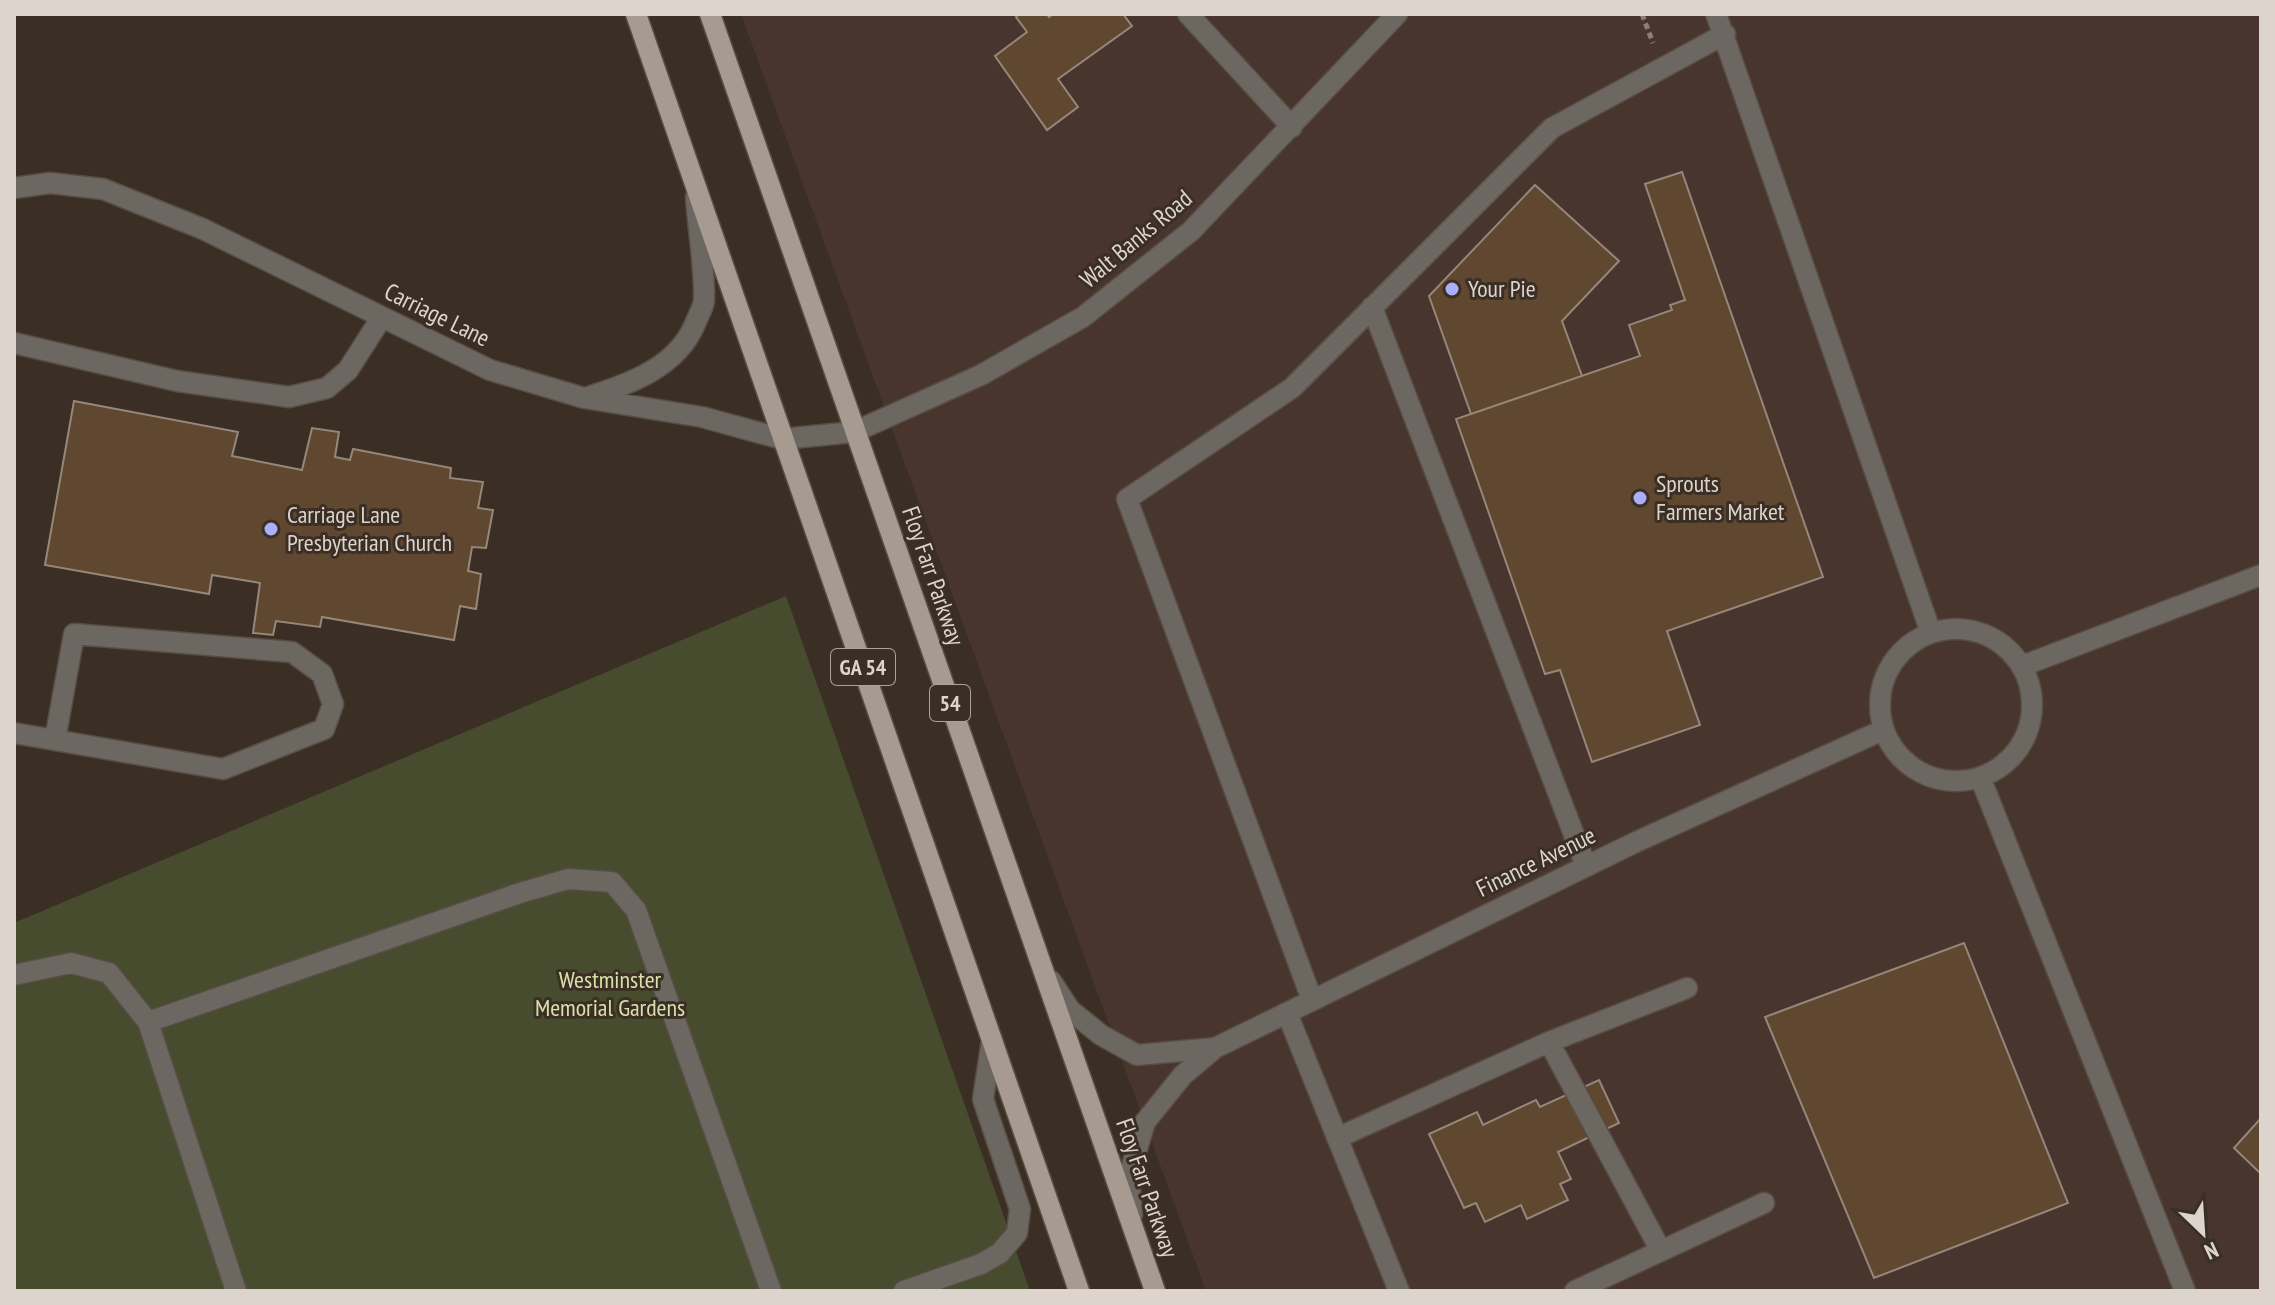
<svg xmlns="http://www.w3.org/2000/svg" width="2275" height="1305" font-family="'PT Sans Narrow',sans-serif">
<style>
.commercial{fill:#48352e}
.green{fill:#474c2f}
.building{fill:#5f4730;stroke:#95877a;stroke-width:2}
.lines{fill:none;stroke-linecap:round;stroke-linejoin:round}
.minor-casing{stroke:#584d43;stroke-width:23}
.major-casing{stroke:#584d43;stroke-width:23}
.path{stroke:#8a8078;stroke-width:5;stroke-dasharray:6 4;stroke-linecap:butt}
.minor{stroke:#6d6762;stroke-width:20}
.major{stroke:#a79a90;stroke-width:20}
.poi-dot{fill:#abaffb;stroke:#3b2f25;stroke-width:3}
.labels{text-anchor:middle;stroke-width:6;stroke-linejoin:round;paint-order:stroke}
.shield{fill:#3b2f25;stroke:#aca29b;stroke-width:2}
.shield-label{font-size:22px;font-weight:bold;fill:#dcd4cd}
.street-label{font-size:24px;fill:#dcd4cd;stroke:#3b2f25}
.poi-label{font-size:24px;fill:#dcd4cd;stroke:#3b2f25;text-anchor:start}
.park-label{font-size:24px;fill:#d6e2a7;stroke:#3b2f25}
</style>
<rect width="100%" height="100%" fill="#3b2f25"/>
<path class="commercial" d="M741,14h1520v1277h-1055z"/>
<path class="green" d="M786,596l244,695h-1016v-368z"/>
<path class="building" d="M1019,14h28l2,3 4,-3h70l9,12 -74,53 20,28 -31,23 -52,-74 32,-24 -11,-15z
M1682,172l141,405 -156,54 33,94 -108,37 -32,-92 -15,4 -89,-255 184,-63 -11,-31 43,-15 -2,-5 15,-5 -40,-116z
M1535,185l84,76 -57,60 20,55 -111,38 -42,-118z
M74,401l164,31 -6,24 70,14 10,-42 27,4 -4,25 15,3 3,-11 98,19 -1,10 33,4 -5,26 15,2 -7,38 -14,-1 -4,24 13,3 -5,35 -16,-3 -6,34 -132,-23 -2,10 -44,-6 -3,14 -20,-2 7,-50 -48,-8 -3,19 -164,-29z
M1964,943l104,260 -194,75 -109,-261z
M1599,1080l20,43 -61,29 13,27 -11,5 8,16 -41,19 -6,-14 -36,17 -9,-19 -12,5 -35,-74 48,-22 6,13 53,-25 4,7z
M2261,1118v56l-27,-26z"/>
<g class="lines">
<defs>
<path id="minor" d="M1188,14l104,113
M1716,14l215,619
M14,188l36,-5 53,6 100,40 287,141 94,28 118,19 80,22 72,-7 127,-57 102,-58 108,-86 206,-217
M1372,307l214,559
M14,343l163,38 112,16 38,-9 21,-18 34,-53
M588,397c42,-13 89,-30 107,-73 3,-8 8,-16 9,-23 1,-34 -6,-71 -8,-104
M1880 705a76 76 0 1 1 152 0a76 76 0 1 1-152 0Z
M2022,666l239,-91
M14,733l209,36 101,-40 9,-25 -11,-30 -30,-22 -218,-18 -19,106
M1980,777l205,514
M14,975l57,-12 38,10 39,49 372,-129 48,-14 44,3 24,28 135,381
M1051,981l19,29 31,25 36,20 78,-7 -32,27 -38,47 -16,54 3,39
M1312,1000l-185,-501 165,-111 260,-260 173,-94
M1287,1013l112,278
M148,1022l88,269
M1549,1042l112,209
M1215,1048l421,-206 247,-112
M1337,1138l212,-96 138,-54
M904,1291l77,-27 19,-11 17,-20 3,-24 -37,-110 9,-59
M1575,1291l189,-88"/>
<path id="major" d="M636,14l443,1277
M710,14l445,1277"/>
</defs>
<use href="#minor" class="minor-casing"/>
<use href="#major" class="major-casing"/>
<path class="path" d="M1642,14l11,29"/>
<use href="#minor" class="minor"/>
<use href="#major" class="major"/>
</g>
<g class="poi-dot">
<circle cx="1452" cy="289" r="8"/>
<circle cx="1640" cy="498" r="8"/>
<circle cx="271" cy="529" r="8"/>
</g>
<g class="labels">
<g class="shield">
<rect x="831" y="649" width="64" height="36" rx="6"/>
<rect x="930" y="685" width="40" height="36" rx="6"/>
</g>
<g class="shield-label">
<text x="863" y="675">GA 54</text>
<text x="950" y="711">54</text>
</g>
<g class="street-label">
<text transform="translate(1136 239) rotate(-40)" y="8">Walt Banks Road</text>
<text transform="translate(437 315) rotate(26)" y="8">Carriage Lane</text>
<text transform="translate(933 576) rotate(71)" y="8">Floy Farr Parkway</text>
<text transform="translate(1536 862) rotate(-26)" y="8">Finance Avenue</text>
<text transform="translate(1147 1188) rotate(71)" y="8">Floy Farr Parkway</text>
</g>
<g class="poi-label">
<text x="1468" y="297">Your Pie</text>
<text x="1656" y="492">Sprouts<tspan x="1656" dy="28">Farmers Market</tspan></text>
<text x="287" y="523">Carriage Lane<tspan x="287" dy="28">Presbyterian Church</tspan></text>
</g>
<g class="park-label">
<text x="610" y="988">Westminster<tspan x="610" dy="28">Memorial Gardens</tspan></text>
</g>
</g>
<rect width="2275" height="1305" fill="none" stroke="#dcd4cd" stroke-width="32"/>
<g transform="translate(2203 1233) rotate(155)" stroke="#3b2f25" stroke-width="6" paint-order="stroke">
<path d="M0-6L14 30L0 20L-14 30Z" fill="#dcd4cd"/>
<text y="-12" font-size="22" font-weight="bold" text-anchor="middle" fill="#dcd4cd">N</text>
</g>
</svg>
